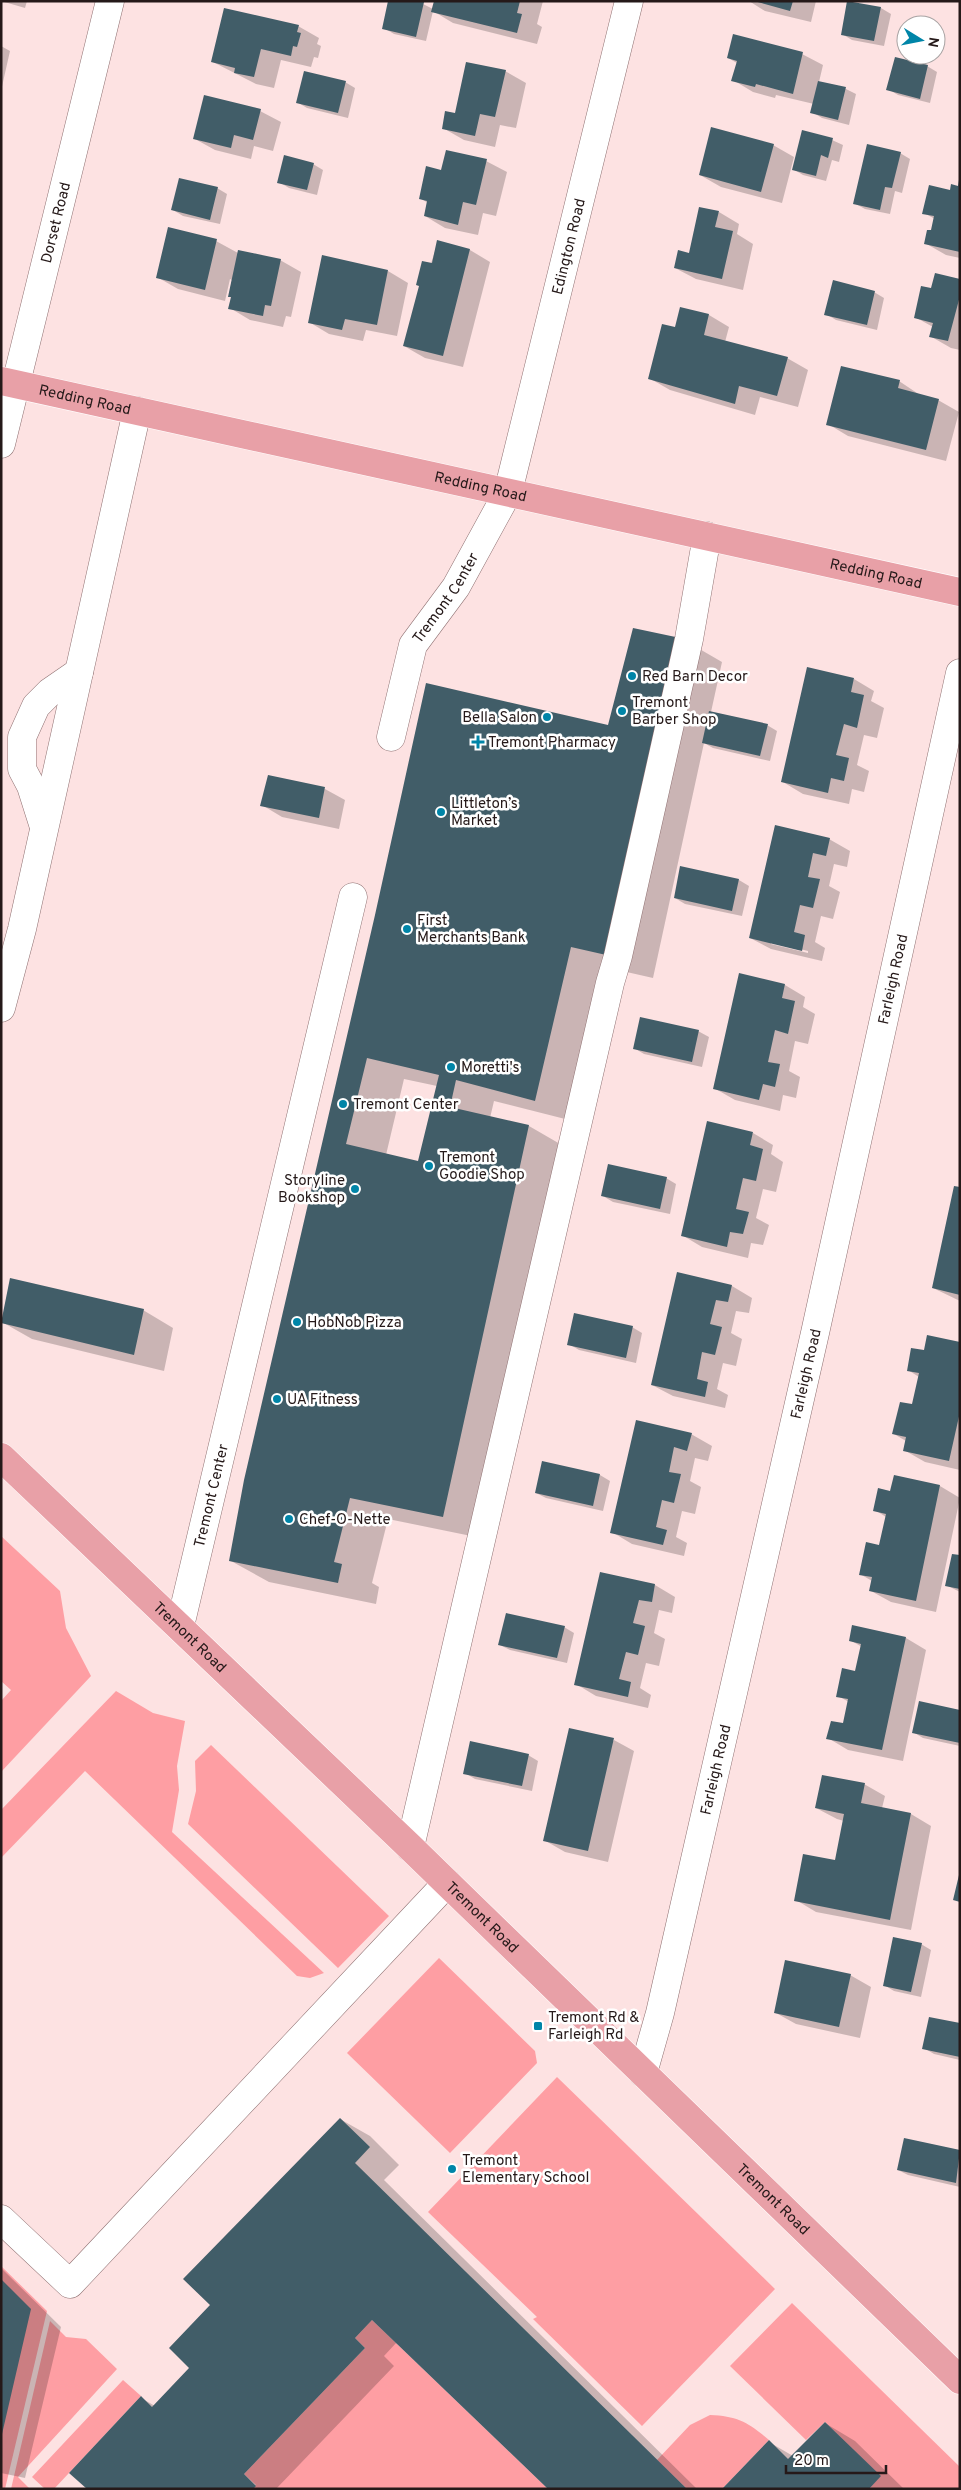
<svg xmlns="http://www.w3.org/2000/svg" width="961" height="2490" font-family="Overpass,sans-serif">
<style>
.green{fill:#fe9ea3}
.shadow{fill:#0003;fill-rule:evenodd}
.building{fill:#415d68;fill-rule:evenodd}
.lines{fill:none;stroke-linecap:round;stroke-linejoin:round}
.minor-casing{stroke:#8f7172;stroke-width:29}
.major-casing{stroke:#fff;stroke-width:29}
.minor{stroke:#fff;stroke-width:28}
.major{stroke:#e8a0a7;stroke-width:28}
.poi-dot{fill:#0085a8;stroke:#fff;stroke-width:2}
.labels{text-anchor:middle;stroke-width:5;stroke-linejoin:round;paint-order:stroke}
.street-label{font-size:15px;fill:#251919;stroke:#fff}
.poi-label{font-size:15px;fill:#251919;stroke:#fff;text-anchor:start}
</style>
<rect width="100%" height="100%" fill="#fde2e2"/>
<path class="green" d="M1,1536l59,55 6,37 25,48 -90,96v-71l10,-11 -10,-9z
M116,1691l37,22 32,8 -8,45 2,24 -7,42 152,141 -14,5 -13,-2 -212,-205 -84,87v-48z
M211,1745l178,171 -51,52 -150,-144 8,-33 -1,-30z
M439,1958l96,93 2,12 -87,90 -103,-100z
M557,2077l218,212 -133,137 -109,-107 4,-2 -109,-105z
M1,2266l46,45 -42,178h-4z
M792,2303l168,164v22h-91l11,-13 -55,-54 -19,18 -76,-74z
M372,2320l176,169h-295l3,-4 -12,-11 121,-126 -10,-10z
M50,2321l16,16 20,2 31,30 -99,108 12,12h-19z
M123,2380l18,16 -87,93h-9l-13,-12z
M710,2415c28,1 39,8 59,25l-47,49h-35l-30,-29 33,-35z"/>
<path class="shadow" d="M1,1h26l-2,7z
M390,1h27l16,8 9,-8h101l-6,23 5,3 -5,17 -84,-21 -20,-12 -7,30 -32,-7 -10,-6z
M749,1h67l-5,21 -46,-11z
M881,8l10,6 -7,32 -32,-6 -10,-6z
M298,26l21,12 -2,6 4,2 -3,12 -4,-1 -3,10 -30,-7 -7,28 -18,-4 -43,-22z
M1,46l9,5 -9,40z
M802,54l21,11 -4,17 27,7 10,5 -7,31 -27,-7 -10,-6 2,-8 -38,-9 -1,3 -22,-6 -20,-12 4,-17 -9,-5z
M927,66l10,6 -7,31 -32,-8 -10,-6z
M505,71l21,12 -10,45 -16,-3 -5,22 -31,-7 -21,-12z
M345,82l10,6 -7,30 -41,-10 -10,-6z
M260,111l21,11 -8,29 -19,-5 -3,13 -36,-9 -20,-11z
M832,140l11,5 -4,17 -7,-2 -6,21 -23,-6 -10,-6z
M773,145l21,12 -12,46 -61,-16 -21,-12z
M900,153l10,6 -8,34 -7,-2 -5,23 -25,-5 -11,-6z
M486,161l21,11 -11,44 -13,-3 -5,22 -33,-7 -20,-12 3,-13 -8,-5 22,-27z
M313,164l10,6 -6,25 -28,-7 -10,-6z
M960,182v76l-14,-3 -21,-12 7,-11 3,-13 -11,-6 35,-26z
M217,188l10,6 -7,30 -37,-8 -10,-6z
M719,212l20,12 -2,10 16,10 -10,46 -47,-11 -21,-11 15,-14z
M216,241l22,12 42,7 21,12 -10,45 -5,-1 -3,11 -33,-7 -20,-12 2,-10 -3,-2 3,-16 -2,-1 -5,22 -47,-12 -21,-12z
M438,242l32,8 20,12 -27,105 -38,-9 -21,-12z
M388,271l20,12 -11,53 -31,-6 -3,11 -34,-7 -20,-12z
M960,280v70l-9,-2 -21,-12 3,-9 -18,-10 17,-27z
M874,292l10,6 -7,32 -41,-10 -10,-6z
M681,308l28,7 20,12 -4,15 62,16 21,12 -10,37 -38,-10 -5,18 -85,-25 -21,-12 27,-49z
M899,381l21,14 18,5 21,12 -13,49 -98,-25 -20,-12z
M684,640l38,22 -11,50 56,13 10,6 -7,30 -57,-13 -9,-5 -51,235 -44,-10 -36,153 -79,-20 -4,17 39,8 38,22 -86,390 -93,-19 -16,64 7,4 -3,17 -107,-22 -38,-21 146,-645 232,-189zM404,1079l33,7 -18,77 -33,-8z
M854,679l20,12 -3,10 13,7 -7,30 -13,-3 -7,30 12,6 -5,21 -12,-3 -3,15 -46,-10 -20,-12z
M325,789l20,11 -6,29 -57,-12 -20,-12z
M775,827l54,12 21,12 -3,16 -13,-3 -5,22 11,6 -7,27 -12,-3 -6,26 10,6 -3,13 -51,-12 -21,-11zM771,942l37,9v2l-37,-9z
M739,880l10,6 -7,30 -57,-12 -10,-6z
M740,975l45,10 20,12 -2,10 12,7 -7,30 -13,-3 -6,30 11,6 -4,21 -13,-3 -3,16 -45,-11 -21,-12z
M698,1031l11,6 -7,30 -58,-13 -10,-6z
M753,1133l20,12 -2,9 12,8 -7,30 -13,-3 -7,29 13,7 -6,20 -12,-2 -3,15 -46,-11 -20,-12z
M666,1178l10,6 -6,30 -57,-12 -10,-6z
M960,1188v113l-27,-13z
M678,1274l54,12 20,12 -3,15 -13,-2 -5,22 11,6 -6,27 -13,-3 -6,26 11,6 -3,13 -52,-12 -21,-11z
M143,1310l30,18 -9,43 -132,-32 -30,-17z
M632,1327l10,6 -6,30 -57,-13 -10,-6z
M960,1344v126l-35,-8 -21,-12 2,-9 -12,-7 19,-28 6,-29 -11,-7 17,-18z
M637,1421l54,13 21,12 -4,15 -13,-3 -5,23 11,6 -6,27 -13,-3 -6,26 11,6 -3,13 -52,-12 -20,-12z
M543,1462l57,13 10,6 -7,30 -57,-13 -10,-5z
M894,1477l46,9 20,12 -24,114 -45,-10 -20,-11 1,-10 -12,-7 20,-28 6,-29 -11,-7 16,-18z
M960,1557v35l-14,-7z
M601,1573l54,12 20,12 -3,16 -13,-3 -5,23 11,6 -6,27 -13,-3 -6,25 11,7 -3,13 -52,-12 -20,-12z
M564,1627l10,6 -7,30 -57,-13 -10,-5z
M853,1627l53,11 20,12 -23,111 -55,-11 -20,-12 16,-13 5,-23 -11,-6 18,-24 6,-25 -12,-7z
M960,1711v35l-37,-8 -10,-6z
M614,1740l20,11 -26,111 -43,-10 -21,-12z
M528,1755l10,6 -6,30 -57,-12 -10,-6z
M864,1784l21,12 -3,12 29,6 20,12 -20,104 -95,-18 -20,-12 40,-38 8,-41 -7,-2 -21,-11z
M921,1944l10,6 -10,47 -27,-6 -10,-6z
M850,1975l21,12 -11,51 -64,-14 -20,-11z
M960,2025v35l-26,-6 -10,-6z
M340,2119l30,17 29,29 -15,15 313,309h-148l-152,-147 -13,14 10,10 -118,123h-188l53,-91 14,8 36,-38 21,-63z
M960,2152v35l-52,-12 -10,-5z
M1,2268l60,59 -36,151 -24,-5z
M825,2423l30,18 49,48h-180l45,-47 24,14z"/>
<path class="building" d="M388,1l36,1 -8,35 -34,-8z
M434,1h86l-3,12 5,1 -5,19 -86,-21z
M754,1h39l-3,10z
M847,1l34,6 -7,34 -33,-6z
M224,8l75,17 -2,7 4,1 -4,14 -4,-1 -2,10 -30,-7 -7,28 -20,-4 1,-5 -24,-6z
M733,34l70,18 -10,42 -37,-10 -1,3 -24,-6 6,-20 -10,-3z
M895,57l33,8 -8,34 -34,-9z
M466,62l40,8 -11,47 -15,-3 -5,22 -33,-7 3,-18 10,2z
M304,71l42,10 -8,32 -42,-10z
M818,81l28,6 -8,33 -28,-7z
M204,95l57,14 -8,31 -19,-5 -3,13 -38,-9z
M711,127l63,17 -13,48 -62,-17z
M802,130l31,8 -5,20 -7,-3 -5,21 -24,-6z
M867,144l34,8 -9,36 -7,-1 -5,23 -27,-6z
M446,150l41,9 -11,46 -13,-3 -5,23 -34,-9 3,-15 -8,-2 7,-33 15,4z
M284,155l30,8 -7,27 -30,-7z
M179,178l39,9 -8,33 -39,-10z
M959,180l1,72 -36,-8 3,-14h4l3,-14 -12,-2 7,-29 21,5 1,-6 7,2z
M699,207l20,4 -4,16 18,4 -11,48 -48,-11 4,-18 11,3z
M168,227l49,12 -12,51 -49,-12z
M437,240l33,9 -27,107 -40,-10 16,-60 -3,-1 6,-24 10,2z
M238,250l43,9 -10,47 -6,-1 -2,11 -35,-7 3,-12h-3z
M322,255l66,15 -11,55 -32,-6 -3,11 -34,-7z
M935,273l25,6v17l-12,45 -19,-4 4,-14 -19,-5 7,-32 10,2z
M833,280l42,11 -8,34 -43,-10z
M680,307l29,7 -5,21 84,22 -11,39 -38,-10 -4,18 -87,-25 14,-55 13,3z
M841,366l59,14 -2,8 41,11 -13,51 -100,-25z
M633,628l52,11 -70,318 -44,-10 -36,154 -79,-21 -6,27 79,18 -86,392 -93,-19 -16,64 8,2 -4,19 -109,-22 15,-81 131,-565 51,-232 182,42zM367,1058l72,17 -21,86 -72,-17z
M807,667l47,11 -3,14 13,3 -7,33 -13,-4 -8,31 13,3 -5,23 -13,-3 -3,15 -47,-11z
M709,711l59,13 -8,32 -58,-13z
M268,775l57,12 -6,31 -59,-12z
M775,825l55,13 -4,18 -13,-3 -5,24 12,2 -7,29 -13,-3 -6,27 11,3 -3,16 -53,-13z
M680,866l59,13 -7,32 -58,-13z
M739,973l46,11 -3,14 13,3 -7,33 -13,-4 -7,32 12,2 -5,23 -12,-3 -4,16 -46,-11z
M640,1017l59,13 -7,32 -59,-13z
M707,1121l46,11 -3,13 13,4 -7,32 -13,-3 -7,31 13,3 -6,22 -13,-2 -3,15 -46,-11z
M608,1164l59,13 -7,32 -59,-13z
M954,1186l6,1v108l-28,-7z
M677,1272l55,13 -4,17 -12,-2 -6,24 12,3 -7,28 -13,-3 -5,27 11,3 -3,15 -54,-12z
M10,1278l134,31 -10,46 -133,-32z
M574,1313l59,13 -7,32 -59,-13z
M927,1335l33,7v70l-11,49 -46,-10 3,-14 -14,-3 8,-32 12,2 7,-31 -12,-2 4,-23 13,2z
M636,1420l56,13 -5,18 -13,-4 -5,25 12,2 -7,29 -12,-3 -6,27 11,3 -4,15 -53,-12z
M542,1461l58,13 -7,32 -58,-13z
M894,1475l46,10 -24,116 -47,-10 3,-14 -13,-2 7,-33 13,3 7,-31 -13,-3 5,-23 12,3z
M952,1554l8,1v34l-15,-3z
M600,1572l55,12 -3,18 -13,-2 -6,23 12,3 -7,29 -12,-3 -7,27 12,3 -3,15 -54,-12z
M506,1613l59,13 -8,32 -59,-13z
M852,1625l54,12 -24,113 -56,-11 5,-18 12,2 5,-24 -12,-2 6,-29 13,3 6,-27 -12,-3z
M919,1701l41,9v33l-48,-10z
M569,1728l45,10 -26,113 -45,-10z
M470,1741l59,13 -7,32 -59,-12z
M822,1775l43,8 -4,20 50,10 -21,107 -96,-19 9,-47 32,6 9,-46 -29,-6z
M959,1875h1v27l-7,-2z
M893,1937l29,6 -11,49 -28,-6z
M785,1960l66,14 -12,53 -65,-14z
M929,2017l31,6v34l-38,-8z
M340,2118l30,29 -15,16 332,326h-139l-176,-169 -17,18 10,10 -121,126 12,12 -3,3h-166l-18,-16 72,-77 11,11 37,-39 -20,-20 41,-43 -27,-26z
M904,2138l56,12 -4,33 -59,-13z
M1,2279l30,30 -29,125h-1z
M825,2422l56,54 -12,13h-147l47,-49 19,19z"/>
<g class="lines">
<defs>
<g id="minor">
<path id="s1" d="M1,444l109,-443"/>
<path id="s2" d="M391,737l22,-92 43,-58 52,-95 121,-491"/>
<path d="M44,827l-13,-41 -9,-17v-32l14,-31 14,-14 29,-20"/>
<path d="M1,1008l21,-79 115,-518"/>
<path id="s3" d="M180,1626l173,-729"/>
<path d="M410,1847l200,-864 8,-27 71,-317 18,-103"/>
<path id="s4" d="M643,2073l17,-60 155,-680 145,-660"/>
<path d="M1,2219l69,65 377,-401"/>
</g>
<g id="major">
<path id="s5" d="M1,381l959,211"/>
<path id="s6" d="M1,1457l409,390 550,533"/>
</g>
</defs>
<use href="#minor" class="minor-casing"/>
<use href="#major" class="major-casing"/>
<use href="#minor" class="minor"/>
<use href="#major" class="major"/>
</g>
<g class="poi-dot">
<circle cx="632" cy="676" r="5"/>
<circle cx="622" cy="711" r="5"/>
<circle cx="547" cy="717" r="5"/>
<path d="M475.5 734.5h5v5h5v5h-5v5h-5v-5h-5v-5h5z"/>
<circle cx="441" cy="812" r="5"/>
<circle cx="407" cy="929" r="5"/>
<circle cx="451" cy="1067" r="5"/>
<circle cx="343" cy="1104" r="5"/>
<circle cx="429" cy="1166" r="5"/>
<circle cx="355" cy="1189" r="5"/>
<circle cx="297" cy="1322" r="5"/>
<circle cx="277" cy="1399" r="5"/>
<circle cx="289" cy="1519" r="5"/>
<rect x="533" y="2021" width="10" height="10" rx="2.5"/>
<circle cx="452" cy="2169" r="5"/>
</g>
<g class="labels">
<g class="street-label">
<text dy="5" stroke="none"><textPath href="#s1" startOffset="228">Dorset Road</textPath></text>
<text dy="5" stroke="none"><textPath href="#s2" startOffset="528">Edington Road</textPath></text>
<text dy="5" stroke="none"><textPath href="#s5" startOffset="86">Redding Road</textPath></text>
<text dy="5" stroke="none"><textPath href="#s5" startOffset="491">Redding Road</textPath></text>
<text dy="5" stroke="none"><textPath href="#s5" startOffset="896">Redding Road</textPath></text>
<text dy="5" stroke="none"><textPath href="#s2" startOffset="152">Tremont Center</textPath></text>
<text dy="5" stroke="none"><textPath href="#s4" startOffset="1122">Farleigh Road</textPath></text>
<text dy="5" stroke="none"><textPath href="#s4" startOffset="718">Farleigh Road</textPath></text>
<text dy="5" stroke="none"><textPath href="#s3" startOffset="134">Tremont Center</textPath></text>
<text dy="5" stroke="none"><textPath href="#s6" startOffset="261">Tremont Road</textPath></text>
<text dy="5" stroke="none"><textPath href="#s4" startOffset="312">Farleigh Road</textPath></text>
<text dy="5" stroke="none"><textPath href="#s6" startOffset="666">Tremont Road</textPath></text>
<text dy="5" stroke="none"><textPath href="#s6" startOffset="1071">Tremont Road</textPath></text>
</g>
<g class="poi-label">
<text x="642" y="681">Red Barn Decor</text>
<text x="632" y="707">Tremont<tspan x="632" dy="17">Barber Shop</tspan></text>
<text x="537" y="722" text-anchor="end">Bella Salon</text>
<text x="488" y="747">Tremont Pharmacy</text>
<text x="451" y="808">Littleton’s<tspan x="451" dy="17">Market</tspan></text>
<text x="417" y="925">First<tspan x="417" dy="17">Merchants Bank</tspan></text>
<text x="461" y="1072">Moretti's</text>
<text x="353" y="1109">Tremont Center</text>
<text x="439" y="1162">Tremont<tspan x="439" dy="17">Goodie Shop</tspan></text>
<text x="345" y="1185" text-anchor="end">Storyline<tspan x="345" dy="17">Bookshop</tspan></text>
<text x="307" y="1327">HobNob Pizza</text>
<text x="287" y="1404">UA Fitness</text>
<text x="299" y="1524">Chef-O-Nette</text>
<text x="548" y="2022">Tremont Rd &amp;<tspan x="548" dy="17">Farleigh Rd</tspan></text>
<text x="462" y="2165">Tremont<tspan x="462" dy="17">Elementary School</tspan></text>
</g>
</g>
<rect width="961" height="2490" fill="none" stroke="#251919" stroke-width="5"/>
<g transform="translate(921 40) rotate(100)"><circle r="24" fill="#ffffff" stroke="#a8a3a3"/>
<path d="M0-4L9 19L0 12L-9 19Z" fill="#0085a8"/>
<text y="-8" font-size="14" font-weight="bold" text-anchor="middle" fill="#251919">N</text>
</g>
<path d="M786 2465v8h100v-8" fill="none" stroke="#251919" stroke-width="2.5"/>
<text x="794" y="2465" font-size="15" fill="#251919" stroke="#ffffff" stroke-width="4" paint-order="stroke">20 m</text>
</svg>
